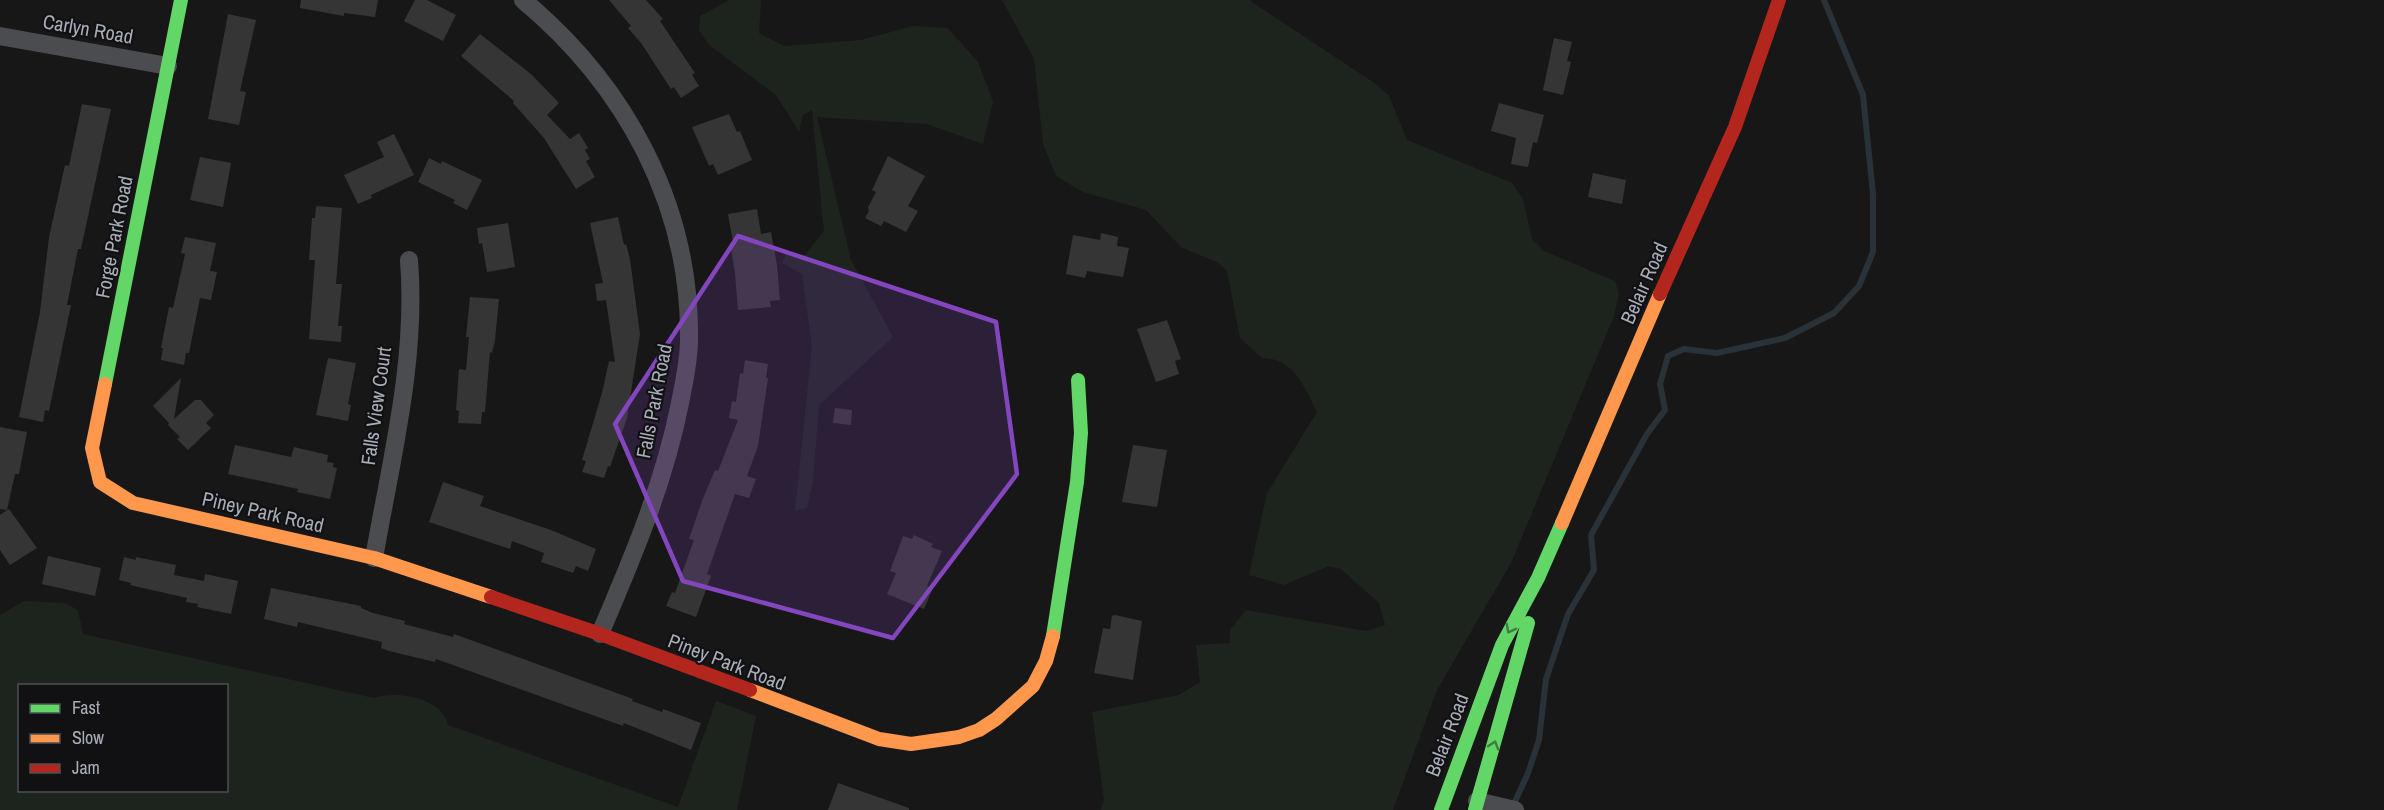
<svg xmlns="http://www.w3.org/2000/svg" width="2384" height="810" font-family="'Archivo Narrow',sans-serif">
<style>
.green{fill:#1d241e;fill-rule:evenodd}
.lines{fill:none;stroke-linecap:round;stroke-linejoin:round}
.stream{stroke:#2a3239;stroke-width:6}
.building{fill:#353536}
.street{stroke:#4b4c50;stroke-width:18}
.fast{stroke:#63d668;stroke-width:14}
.slow{stroke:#ff974d;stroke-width:14}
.jam{stroke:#b3261e;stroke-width:14}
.oneway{stroke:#3e7d42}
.marked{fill:#8446be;fill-opacity:0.2;stroke:#8446be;stroke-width:4.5;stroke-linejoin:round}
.labels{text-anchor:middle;stroke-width:4.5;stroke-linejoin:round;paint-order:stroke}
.street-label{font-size:20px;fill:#a8adb8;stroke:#111113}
</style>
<rect width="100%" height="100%" fill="#171717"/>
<path class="green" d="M729,0h32l-2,33 25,13 77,-6 52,-14 35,2 30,34 15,39 -10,43 -56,-20 -110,-7 34,143 42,77 -74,68 -6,77 -6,26 -12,3 17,-165 -10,-72 -20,-11 5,-11 18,3 19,-24 -12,-121 -9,5 -4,17 -23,-37 -67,-50 -10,-15 1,-14z
M1002,0h247l127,84 13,12 18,44 105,43 11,16 9,40 12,12 71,30 4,12 -5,23 -103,247 -74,127 -44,120h-292l3,-10 -12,-88 87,-17 21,-13 -4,-37 34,-2v-13l16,-20 120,21 19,-6 -6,-22 -38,-34 -12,-3 -45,19 -35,-10 18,-82 50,-81c-12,-24 -23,-54 -55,-54l-22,-20 -13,-67 -10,-9 -35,-14 -36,-38 -63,-18 -27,-16 -13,-32 -9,-85z
M24,601l41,2 13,7 5,24 291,64c21,-8 69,-1 74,27l230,82 38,-106 40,15 -19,94h-737v-195zM20,686h206v104h-206z"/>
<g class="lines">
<path class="stream" d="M1513,806l15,-33 11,-33 7,-61 22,-65 26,-44 -3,-35 56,-101 18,-24 -5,-26 8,-28 16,-7 33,4 68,-15 49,-25 25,-27 14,-34v-58l-10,-99 -39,-95"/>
</g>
<path class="building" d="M301,0h77l-3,17 -31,-4v3l-44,-8z
M415,0h12l29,15 -13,26 -39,-20z
M609,0h37l17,19 -3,2 35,52 -3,2 7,11 -18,12 -7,-11 -3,2 -30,-46 -13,-15 3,-2z
M228,14l28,6 -16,71 6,1 -7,33 -31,-6z
M480,34l51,40 28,29 -12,12 23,24 9,-6 9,15 -3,2 5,9 -4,2 9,16 -19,12 -32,-51 -31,-35 1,-2 -53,-45z
M1554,38l18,4 -5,19 4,1 -8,33 -20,-5z
M1499,103l45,12 -7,28 -4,-1 -5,25 -17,-3 5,-26 -25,-7z
M82,104l29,5 -30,140h-3l-11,56h4l-22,106 -4,-1 -2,12 -24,-5 21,-105 9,-75 16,-72 4,1z
M729,114l8,18 3,-1 12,29 -34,15 -5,-11 -4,2 -17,-39z
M394,134l20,41 -43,20 1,3 -14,6 -14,-29 40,-18 -7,-15z
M888,156l37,20 -17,30 10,5 -12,21 -22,-11 -3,5 -16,-8 4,-7 -1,-4 8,-15 -4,-2z
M200,157l31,6 -8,44 -33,-7z
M429,158l12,6 1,-3 40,19 -15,30 -14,-7 2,-3 -37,-18z
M1593,173l33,7 -4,24 -34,-7z
M316,206l26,2 -6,76h6l-4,42h4l-1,16 -32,-3 6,-79h-6l3,-42h3z
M757,209l4,25 10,-2 6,33 3,35 -10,1 1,6 -33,3 -3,-37 -5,-30 3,-1 -5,-28z
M618,217l6,28 2,-1 4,15 10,75 -13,84 -17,49 -2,-1 -4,12 -22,-6 4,-11 -4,-1 20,-67 7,-32 6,1 -9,-62 -9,1 -2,-17 8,-1 -13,-60z
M508,223l7,44 -28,5 -5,-29 -3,1 -2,-16z
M1101,233l17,4 -1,9 12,2 -6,29 -36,-6 -2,7 -19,-4 7,-39 27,5z
M185,237l31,6 -6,28 7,1 -6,28 -11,-2 -11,55h-3l-2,12 -23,-5 2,-12h-2l8,-41 4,1 12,-54 -4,-1z
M470,297l29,2 -4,41 -3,13 -2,-1 -5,60h-3l-1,12 -23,-1 1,-12 -3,-1 3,-41 7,1 3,-33h-3z
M1167,320l14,39 -6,2 4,13 -23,8 -19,-53z
M328,358l28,5 -8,41 3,1 -3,16 -32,-6z
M745,360l23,4 -2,14h2l-10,68 -11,30 9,3 -7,19 -14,-4 -28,80 4,2 -15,41 -30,-11 6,-14 3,1 19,-53 -5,-1 13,-38 13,-31 3,1 20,-51 -9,-2 3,-17 4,1 4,-29 3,1z
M181,378l-7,41 21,-19h6l13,15 -8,8 5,5 -23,22 -11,-11 3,-2 -12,-12 1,-2 -16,-17z
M835,408l17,2 -1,15 -18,-2z
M0,427l27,5 -8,42h-4l-8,36 2,-1 28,39 -27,17 -10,-15v-35l7,-5 -7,-1z
M235,445l56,12 3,-10 34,8 -1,7 7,1 -1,4 4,1 -7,31 -33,-7 1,-3 -70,-15z
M1133,445l34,5 -10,57 -35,-5z
M443,482l41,14 -4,10 71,24 45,19 -8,22 -12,-5 -3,7 -32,-11 3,-9 -32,-12 -2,8 -81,-27z
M914,535l19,9 -2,3 11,4 -15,35 6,2 -9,21 -37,-15 9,-21 -6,-2 13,-35 9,3z
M48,556l53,12 -6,28 -53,-12z
M124,557l12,3v-3l40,8 -2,10 30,6 1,-7 33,7 -7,33 -34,-7 1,-3 -12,-2 1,-4 -57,-13 1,-2 -12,-3z
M271,588l90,18v2l12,5 32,8 -1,3 49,13 1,-3 179,65 -1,2 30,11 1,-3 38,14 -10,27 -67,-27 -1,3 -187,-67 -1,3 -46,-11 -8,-3 1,-6 -84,-20 -1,5 -33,-8z
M1115,615l27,6 -9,59 -39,-7 9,-45 7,1 2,-13z
M838,783l71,25v2h-81z"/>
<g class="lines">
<path class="street" d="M523,0c102,85 168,205 166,340 0,21 -5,42 -9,63 -16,81 -48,156 -80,231
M0,36l168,30
M374,558c17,-98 43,-198 35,-298
M1477,801l38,9"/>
<path class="fast" d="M105,384l76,-384
M1053,636l24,-154 4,-49 -3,-53
M1441,810l61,-165 36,-67 24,-55
M1475,810l53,-187"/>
<path class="slow" d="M105,384l-13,64 8,34 33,21 241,55 117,39
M1562,523l98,-229
M750,690l129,49 32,5 48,-7 20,-7 17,-11 37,-33 13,-25 7,-25"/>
<path class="jam" d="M1660,294l75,-167 44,-127
M491,597l109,37 150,56"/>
</g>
<defs><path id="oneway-chevron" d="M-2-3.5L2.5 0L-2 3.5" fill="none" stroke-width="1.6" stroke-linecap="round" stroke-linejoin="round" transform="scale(1.5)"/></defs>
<g class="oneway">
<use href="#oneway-chevron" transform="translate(1510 629) rotate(118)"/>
<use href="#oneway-chevron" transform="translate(1494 745) rotate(-73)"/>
</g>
<path class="marked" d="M738,236l258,86 21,152 -124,164 -210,-57 -68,-157z"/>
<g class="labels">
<g class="street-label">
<text transform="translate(88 29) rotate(10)" y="7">Carlyn Road</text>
<text transform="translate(114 237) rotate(-79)" y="7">Forge Park Road</text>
<text transform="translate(1644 283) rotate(-66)" y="7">Belair Road</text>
<text transform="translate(654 401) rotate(-79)" y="7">Falls Park Road</text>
<text transform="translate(376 406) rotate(-82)" y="7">Falls View Court</text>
<text transform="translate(263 512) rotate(13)" y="7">Piney Park Road</text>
<text transform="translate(727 662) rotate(21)" y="7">Piney Park Road</text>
<text transform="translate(1447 735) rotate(-69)" y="7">Belair Road</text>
</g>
</g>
<rect x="18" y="684" width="210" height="108" fill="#111113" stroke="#4d4f55" stroke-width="1.5"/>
<rect x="30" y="704" width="30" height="9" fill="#63d668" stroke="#4d4f55" stroke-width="1.5"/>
<text x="72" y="714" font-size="18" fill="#a8adb8">Fast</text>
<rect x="30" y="734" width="30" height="9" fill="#ff974d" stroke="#4d4f55" stroke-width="1.5"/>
<text x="72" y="744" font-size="18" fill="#a8adb8">Slow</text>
<rect x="30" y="764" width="30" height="9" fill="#b3261e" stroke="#4d4f55" stroke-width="1.5"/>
<text x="72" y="774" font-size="18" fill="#a8adb8">Jam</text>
</svg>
